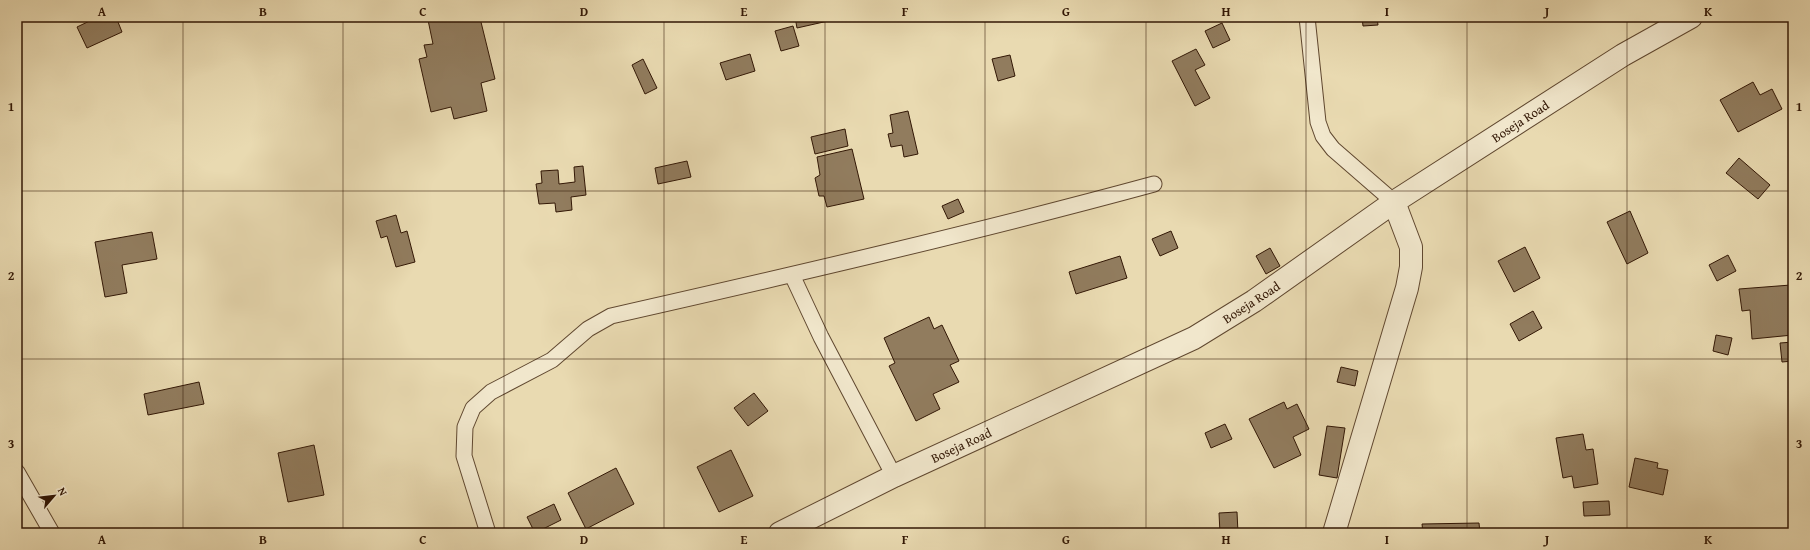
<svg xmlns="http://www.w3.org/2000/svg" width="1810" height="550" font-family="'Gentium Book Plus',serif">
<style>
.building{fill:#917c5e;stroke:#321705}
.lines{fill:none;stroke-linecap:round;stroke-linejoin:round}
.service-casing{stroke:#604830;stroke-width:17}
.minor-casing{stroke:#604830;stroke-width:24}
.service{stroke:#f1e7cc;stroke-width:15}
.minor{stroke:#f1e7cc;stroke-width:22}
.grid{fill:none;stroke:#321705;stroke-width:1;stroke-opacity:0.55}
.labels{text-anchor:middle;stroke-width:3;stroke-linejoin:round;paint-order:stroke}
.street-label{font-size:13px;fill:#321705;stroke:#f1e7cc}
.neatline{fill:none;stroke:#321705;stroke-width:1.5}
.grid-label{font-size:13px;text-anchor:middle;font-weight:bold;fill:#321705}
</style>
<rect width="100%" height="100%" fill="#e9dab1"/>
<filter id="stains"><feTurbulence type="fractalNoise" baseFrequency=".005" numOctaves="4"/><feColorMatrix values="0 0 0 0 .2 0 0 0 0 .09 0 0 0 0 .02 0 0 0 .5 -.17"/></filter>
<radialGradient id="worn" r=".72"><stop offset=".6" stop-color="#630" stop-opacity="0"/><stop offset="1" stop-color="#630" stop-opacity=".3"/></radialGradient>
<path class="building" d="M98,17h18l6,15 -35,16 -10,-21z
M440,17h24l1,4 15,-3 15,61 -14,4 6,28 -33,8 -3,-12 -20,5 -12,-53 8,-2 -3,-12 9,-1 -5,-24z
M795,17h32l1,4 -31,7z
M1362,17h15l1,8 -15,1z
M1222,23l8,17 -17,8 -8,-17z
M793,26l6,20 -18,5 -6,-20z
M1196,49l9,16 -10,5 15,28 -15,8 -23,-45z
M750,54l5,17 -29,9 -6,-17z
M1010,55l5,21 -17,5 -6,-22z
M643,59l14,29 -12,6 -13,-29z
M1753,82l7,13 12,-6 10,20 -44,23 -18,-32z
M908,111l10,43 -14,3 -2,-12 -11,2 -3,-13 5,-1 -3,-18z
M845,129l3,17 -33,8 -4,-17z
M852,149l12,50 -37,8 -3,-11h-5l-4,-18 5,-3 -3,-18z
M1739,158l31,27 -12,14 -32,-26z
M687,161l4,16 -33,7 -3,-16z
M583,166l3,29 -15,2 1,13 -16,2 -1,-9 -16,1 -3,-20 6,-1 -1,-12 17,-1 1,14 16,-2 -1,-15z
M958,199l6,13 -16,7 -6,-13z
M1630,211l18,42 -21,11 -20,-42z
M396,215l5,18 6,-2 8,31 -19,5 -9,-31 -6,2 -5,-17z
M1171,231l7,17 -18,8 -8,-17z
M152,232l5,27 -35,6 5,28 -22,4 -10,-55z
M1525,247l15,31 -26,14 -16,-31z
M1270,248l10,18 -14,8 -10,-18z
M1728,255l8,16 -19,10 -8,-16z
M1120,256l7,22 -51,16 -7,-22z
M1791,285l2,50 -41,4 -2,-29 -8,1 -3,-22z
M1533,311l9,17 -23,13 -9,-17z
M929,317l5,12 8,-4 17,36 -9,4 9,17 -26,12 7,15 -24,12 -27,-55 6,-3 -11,-25z
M1716,335l16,3 -4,17 -15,-4z
M1793,342v19l-11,1 -2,-19z
M1341,367l17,4 -3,15 -18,-4z
M199,382l5,22 -56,11 -4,-21z
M754,393l14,18 -20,15 -14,-18z
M1284,402l3,7 10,-5 12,25 -16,8 8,18 -27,13 -25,-49z
M1225,424l7,15 -21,9 -6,-15z
M1327,426l18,2 -8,50 -18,-3z
M1583,434l3,16 7,-1 5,35 -24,4 -2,-12 -9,2 -7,-40z
M314,445l10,50 -36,7 -10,-49z
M731,450l22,46 -34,16 -22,-45z
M1635,458l23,5 -1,5 11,2 -5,25 -34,-8z
M616,468l18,36 -48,25 -18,-36z
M1609,501l1,14 -26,1 -1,-14z
M554,504l7,16 -26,13 -8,-16z
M1237,512l1,21h-18l-1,-20z
M1479,523l1,10h-57l-1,-9z
M209,531v2h-22v-1z"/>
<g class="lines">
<defs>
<path id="service" d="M1307,17l11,105 5,14 10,13 61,53
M792,275l29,62 73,139
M17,472l35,61
M488,533l-24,-77 1,-29 8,-19 18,-16 61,-32 36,-31 23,-13c181,-41 363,-83 543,-132"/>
<path id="minor" d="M780,533l114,-57 300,-138 60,-37 140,-99 229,-147 68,-38
M1334,533l73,-245 4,-21v-20l-17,-45"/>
</defs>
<use href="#service" class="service-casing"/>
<use href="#minor" class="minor-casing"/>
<use href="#service" class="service"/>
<use href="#minor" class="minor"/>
</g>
<path class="grid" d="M183,17v516M343,17v516M504,17v516M664,17v516M825,17v516M985,17v516M1146,17v516M1306,17v516M1467,17v516M1627,17v516M17,191h1776M17,359h1776"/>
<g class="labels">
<g class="street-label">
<text transform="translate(1520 121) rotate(-33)" y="5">Boseja Road</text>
<text transform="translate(1251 302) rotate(-33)" y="5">Boseja Road</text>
<text transform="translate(961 445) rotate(-25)" y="5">Boseja Road</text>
</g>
</g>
<rect width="1810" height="550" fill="none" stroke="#e9dab1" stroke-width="44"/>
<g transform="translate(54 496) rotate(62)" stroke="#f1e7cc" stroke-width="3" paint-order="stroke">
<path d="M0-3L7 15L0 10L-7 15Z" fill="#321705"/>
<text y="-6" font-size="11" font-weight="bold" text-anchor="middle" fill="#321705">N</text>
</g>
<rect x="22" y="22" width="1766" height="506" class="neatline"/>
<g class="grid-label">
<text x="102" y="16">A</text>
<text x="263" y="16">B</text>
<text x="423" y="16">C</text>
<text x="584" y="16">D</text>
<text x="744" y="16">E</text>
<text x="905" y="16">F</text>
<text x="1066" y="16">G</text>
<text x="1226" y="16">H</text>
<text x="1387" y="16">I</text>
<text x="1547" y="16">J</text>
<text x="1708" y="16">K</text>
<text x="11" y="111">1</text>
<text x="1799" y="111">1</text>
<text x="11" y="280">2</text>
<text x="1799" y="280">2</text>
<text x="11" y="448">3</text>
<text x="1799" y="448">3</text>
<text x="102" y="544">A</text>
<text x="263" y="544">B</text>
<text x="423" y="544">C</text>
<text x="584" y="544">D</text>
<text x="744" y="544">E</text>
<text x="905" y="544">F</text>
<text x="1066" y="544">G</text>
<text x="1226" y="544">H</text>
<text x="1387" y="544">I</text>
<text x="1547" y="544">J</text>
<text x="1708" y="544">K</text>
</g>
<rect width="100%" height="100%" filter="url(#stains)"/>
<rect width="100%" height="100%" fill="url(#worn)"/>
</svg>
